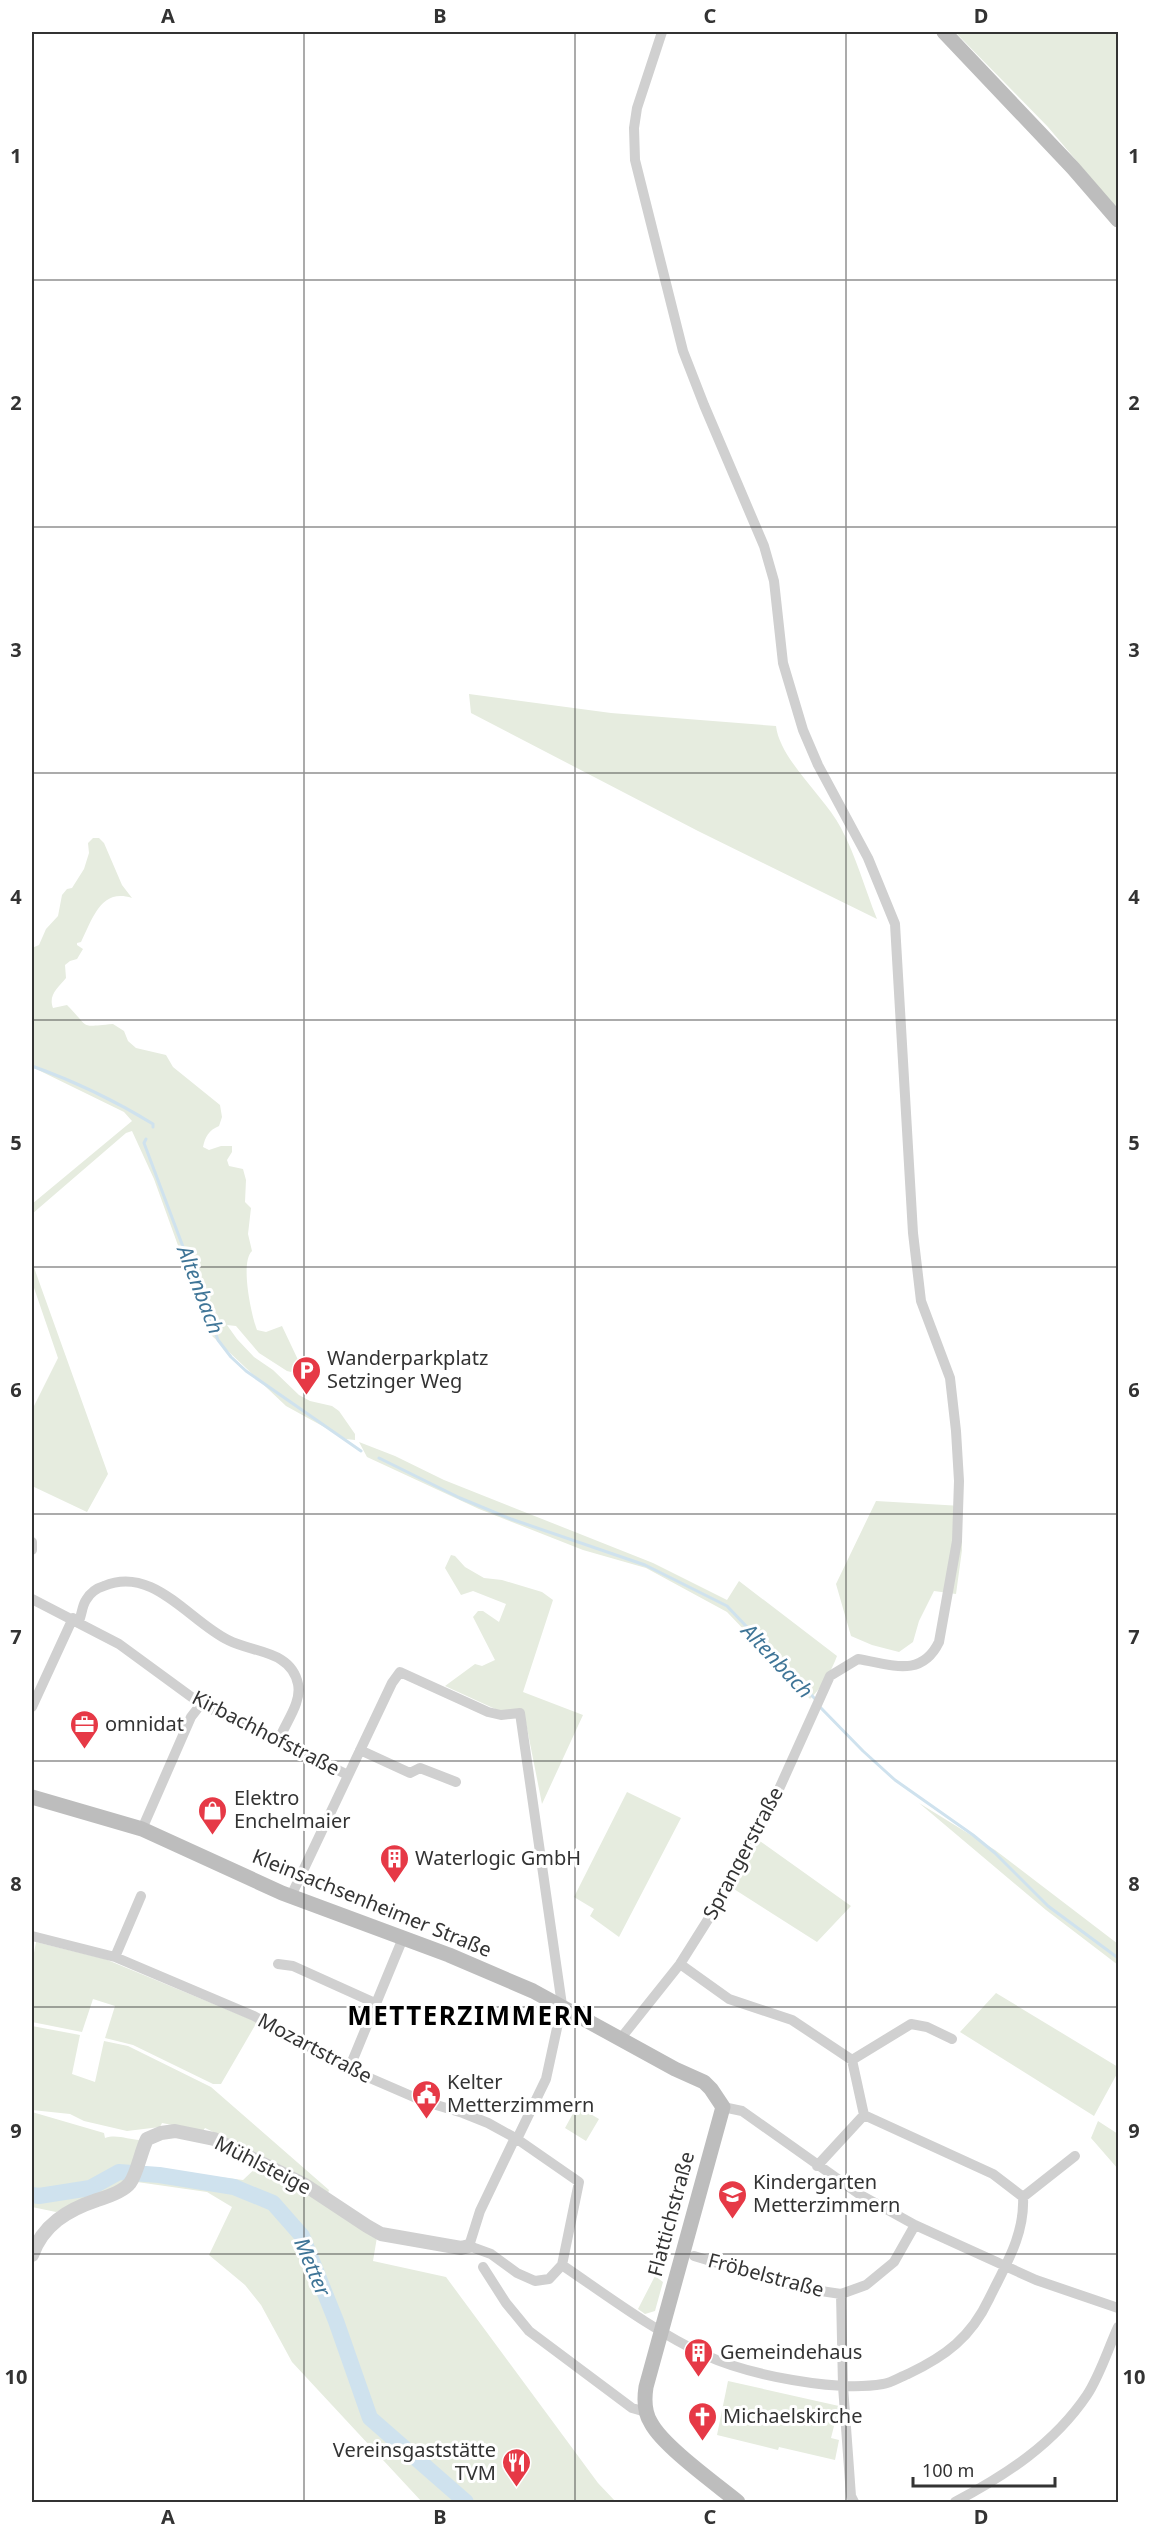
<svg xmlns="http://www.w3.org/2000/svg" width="1150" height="2534" font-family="'Noto Sans',sans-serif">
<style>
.green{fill:#e6ecdf}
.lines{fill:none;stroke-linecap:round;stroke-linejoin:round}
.stream{stroke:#cfe2ee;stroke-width:3}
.river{stroke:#cfe2ee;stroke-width:16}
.minor{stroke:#d0d0d0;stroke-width:10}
.tertiary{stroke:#d0d0d0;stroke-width:14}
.secondary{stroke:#bdbdbd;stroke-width:15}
.grid{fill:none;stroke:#333;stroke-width:1.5;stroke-opacity:0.55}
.labels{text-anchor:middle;stroke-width:6;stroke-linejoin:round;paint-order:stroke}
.poi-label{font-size:20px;fill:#333;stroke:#fff;text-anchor:start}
.street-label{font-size:20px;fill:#333;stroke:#fff}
.water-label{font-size:21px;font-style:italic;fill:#3f7597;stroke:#fff}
.district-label{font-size:26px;font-weight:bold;letter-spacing:1.5px;fill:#000;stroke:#fff}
.neatline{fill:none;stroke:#333;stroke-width:2}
.grid-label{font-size:20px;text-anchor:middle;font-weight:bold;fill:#333}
</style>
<rect width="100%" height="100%" fill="#fff"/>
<path class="green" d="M955,32h163v178l-70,-83z
M469,694l142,19 165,13c4,34 49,71 65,102 15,28 24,61 36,91l-179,-88 -227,-118z
M93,838h6l5,5 18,42 10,13c-31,-10 -39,20 -51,44l-4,1v2l6,4 -6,10 -7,2 -5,4 1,13c-8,10 -18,17 -13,30l14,-3c24,24 11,22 46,19l11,7 4,10 8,7 30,7 7,12 47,38 2,12 -3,9c-10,4 -14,11 -16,21l6,3 12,-4h11v6l-5,8 2,6 14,3 3,11 -1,22 6,6 -3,26 4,17c-12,11 -1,63 5,79l9,2 16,-6 18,38 -9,8 -4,-1 -28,-18 -23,-27 -9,-1 10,14 17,18 19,13 26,25 11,6 22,5 7,5 16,23v6l-9,-1 -60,-33 -76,-72 -56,-155 -22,-48 -6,2 -94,81v-10l100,-83 -8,-9 -92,-45v-119l7,-3 7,-16 12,-13 4,-21 5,-6 5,-1 12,-19 5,-16 -1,-10z
M32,1262l76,212 -21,38 -55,-26v-76l26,-52 -26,-76z
M359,1442l36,14 49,24 209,83 74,37 12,-19 98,75c-6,16 -15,31 -27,43l-83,-87 -81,-44 -63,-18 -104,-41 -112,-52z
M876,1501l86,5v44l-6,44 -22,-3 -15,30 -6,21 -14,10 -27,-7 -21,-9 -15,-52z
M451,1555l4,1 10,11 19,11 18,2 40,12 11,8 -30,92 60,23 -41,89 -16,-81 -81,-37 30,-22 7,2 13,-6 -22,-43 5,-6h5l16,11 7,-18 -33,-13 -12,4 -16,-27z
M627,1792l54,26 -62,119 -29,-21 4,-7 -20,-12z
M919,1803l76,47 123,94v21l-72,-55z
M750,1834l101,72 -34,36 -94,-60z
M36,1942l69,17 152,63 -36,62h-8l-80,-39 -28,-7 10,-32 -22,-7 -11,33 -50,-10v-58z
M996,1993l122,74v5l-24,44 -134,-84z
M32,2026l48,9 -8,39 23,8 9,-41 24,5 83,41 118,103 -1,3 -67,-38 -56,-27 -2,3 -41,-8 -2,4 -33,4 -43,-10 -14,-7 -38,-4z
M577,2106l22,13 -13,22 -21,-13z
M32,2112l72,21 1,5c15,-5 28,5 42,1l-17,44 -21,13 -53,16 -24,-5z
M1098,2121l20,13v35l-27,-31z
M260,2164l117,73 -4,24 73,16 152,206 18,19h-194l-130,-140 -31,-57 -16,-20 -36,-30 23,-48 -25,-15 -70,-10 3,-15 103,13z
M655,2276l8,6 -8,29 -10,3 -7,-5z
M728,2381l111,25 -8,32 8,2 -4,20 -56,-13 -1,3 -61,-15z"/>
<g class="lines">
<path class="stream" d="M32,1066c42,15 82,34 121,58v3
M146,1139l-2,4 74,197 13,17 15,14 115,80
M379,1458l81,40 51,21 134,46 82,41 90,95
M820,1707l43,44 32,29 78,55 22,18 53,53 70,52"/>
<path class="river" d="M32,2195l7,1 51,-8 29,-16 40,3 75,12 39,16 29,33 34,85 34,97 96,84"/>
<path class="minor" d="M32,1542v8
M32,1599l87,45 82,60 147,71
M79,1621c3,-7 3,-15 7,-21 4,-7 11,-12 18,-14 49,-21 85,35 124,54 25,13 63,10 70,44 4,19 -13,39 -19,56
M32,1707l41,-89
M360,1750l50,23 10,-5 36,14
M142,1829l49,-112 10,-13
M291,1896l101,-213 8,-11 88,40 13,3 19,-2 42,292 -16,74 -29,60
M32,1936l83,21 139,59 95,53 74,32 40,12 25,10 29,16 62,43 -17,83 -13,14 -14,2 -18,-8 -26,-19 -22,-8 11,-35 35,-73
M115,1957l26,-61
M278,1964l15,2 82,37
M680,1964l49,35 63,21 60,40 12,55 -47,51
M621,2038l59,-74 29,-46 61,-109 60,-133 28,-17c32,5 63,20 81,-17l18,-101 2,-60 -3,-50 -6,-53 -29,-77 -8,-68 -18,-309 -27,-66 -50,-93 -15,-35 -20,-67 -9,-82 -10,-35 -60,-141 -21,-54 -48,-191 -1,-32 3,-20 25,-76
M852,2060l59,-36 16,3 25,12
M349,2069l54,-131
M723,2107l19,4 117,83 56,31 121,55 82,28
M1023,2197l52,-41
M694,2256l107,32 40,6 25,-9 28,-23 21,-37
M562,2265c47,32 92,66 143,90 44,20 130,37 178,29 8,-1 17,-7 25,-10 38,-18 63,-37 81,-75 16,-33 36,-64 34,-102l-30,-23 -129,-59
M483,2267l23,36 23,28 103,77 14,4
M841,2294l2,92 8,110 3,6
M955,2502c51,-27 99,-58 132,-107 13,-20 21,-46 31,-68"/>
<path class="tertiary" d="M32,2255c11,-30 35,-45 65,-55 10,-3 26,-8 33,-17 7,-9 11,-32 17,-44l14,-6 14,-2 39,8 91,46 62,41 14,8 80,14 8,-2"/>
<path class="secondary" d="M944,32l129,136 45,52
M32,1797l110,32 140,64 167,62 84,36 142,78 29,13 7,7 12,18 -77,280c-2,13 -2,25 5,36 12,23 65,61 87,79"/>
</g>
<path class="grid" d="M304,32v2470M575,32v2470M846,32v2470M32,280h1086M32,527h1086M32,773h1086M32,1020h1086M32,1267h1086M32,1514h1086M32,1761h1086M32,2007h1086M32,2254h1086"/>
<defs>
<symbol id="parking-pin" viewBox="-11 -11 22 30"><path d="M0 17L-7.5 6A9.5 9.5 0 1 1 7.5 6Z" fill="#e63946" stroke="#fff"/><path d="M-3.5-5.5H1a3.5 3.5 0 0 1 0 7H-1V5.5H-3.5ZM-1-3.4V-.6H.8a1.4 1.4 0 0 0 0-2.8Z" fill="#fff"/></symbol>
<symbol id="office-pin" viewBox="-11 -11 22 30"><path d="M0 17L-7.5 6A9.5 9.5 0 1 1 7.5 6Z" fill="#e63946" stroke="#fff"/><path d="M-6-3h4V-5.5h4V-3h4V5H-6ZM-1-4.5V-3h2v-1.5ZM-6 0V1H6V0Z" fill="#fff"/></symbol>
<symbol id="shop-pin" viewBox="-11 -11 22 30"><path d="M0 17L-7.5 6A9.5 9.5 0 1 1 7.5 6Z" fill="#e63946" stroke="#fff"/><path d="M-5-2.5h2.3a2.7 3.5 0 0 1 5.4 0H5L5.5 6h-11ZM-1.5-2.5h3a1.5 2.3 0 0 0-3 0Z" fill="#fff"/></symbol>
<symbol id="building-pin" viewBox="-11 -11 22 30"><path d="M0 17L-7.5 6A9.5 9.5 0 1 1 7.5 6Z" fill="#e63946" stroke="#fff"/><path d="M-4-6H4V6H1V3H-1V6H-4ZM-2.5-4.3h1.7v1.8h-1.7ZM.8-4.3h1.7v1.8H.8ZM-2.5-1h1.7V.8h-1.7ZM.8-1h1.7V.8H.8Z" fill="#fff"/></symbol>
<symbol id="civic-pin" viewBox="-11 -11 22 30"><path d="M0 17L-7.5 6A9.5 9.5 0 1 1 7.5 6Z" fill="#e63946" stroke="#fff"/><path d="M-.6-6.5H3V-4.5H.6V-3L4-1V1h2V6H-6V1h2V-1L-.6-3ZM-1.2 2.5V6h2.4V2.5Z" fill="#fff"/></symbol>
<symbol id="school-pin" viewBox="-11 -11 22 30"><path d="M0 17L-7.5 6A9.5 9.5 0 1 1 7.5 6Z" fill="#e63946" stroke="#fff"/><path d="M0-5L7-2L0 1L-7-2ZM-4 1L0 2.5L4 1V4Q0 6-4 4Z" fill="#fff"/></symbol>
<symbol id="church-pin" viewBox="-11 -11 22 30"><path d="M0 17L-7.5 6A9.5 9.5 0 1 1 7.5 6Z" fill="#e63946" stroke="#fff"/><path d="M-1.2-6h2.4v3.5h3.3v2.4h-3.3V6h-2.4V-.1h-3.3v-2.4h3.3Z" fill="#fff"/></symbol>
<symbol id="restaurant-pin" viewBox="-11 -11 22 30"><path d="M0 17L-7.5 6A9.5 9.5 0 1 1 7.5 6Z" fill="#e63946" stroke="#fff"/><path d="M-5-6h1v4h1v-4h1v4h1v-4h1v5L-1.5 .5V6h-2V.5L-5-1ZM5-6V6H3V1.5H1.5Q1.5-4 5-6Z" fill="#fff"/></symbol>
</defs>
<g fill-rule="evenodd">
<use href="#parking-pin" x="290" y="1354" width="33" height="45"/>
<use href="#office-pin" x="68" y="1708" width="33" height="45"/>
<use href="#shop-pin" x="196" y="1794" width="33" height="45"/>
<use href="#building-pin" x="378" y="1842" width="33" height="45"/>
<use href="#civic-pin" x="410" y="2078" width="33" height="45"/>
<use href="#school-pin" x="716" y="2178" width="33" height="45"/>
<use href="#building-pin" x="682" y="2336" width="33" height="45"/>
<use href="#church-pin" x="686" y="2400" width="33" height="45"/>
<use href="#restaurant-pin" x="500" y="2446" width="33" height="45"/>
</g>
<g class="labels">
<g class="poi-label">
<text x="327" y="1365">Wanderparkplatz<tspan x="327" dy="23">Setzinger Weg</tspan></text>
<text x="105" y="1731">omnidat</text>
<text x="234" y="1805">Elektro<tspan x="234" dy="23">Enchelmaier</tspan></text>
<text x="415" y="1865">Waterlogic GmbH</text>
<text x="447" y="2089">Kelter<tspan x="447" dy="23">Metterzimmern</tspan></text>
<text x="753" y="2189">Kindergarten<tspan x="753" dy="23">Metterzimmern</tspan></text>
<text x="720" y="2359">Gemeindehaus</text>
<text x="723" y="2423">Michaelskirche</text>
<text x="496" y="2457" text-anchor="end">Vereinsgaststätte<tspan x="496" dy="23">TVM</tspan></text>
</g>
<g class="street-label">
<text transform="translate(266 1733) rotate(27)" y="7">Kirbachhofstraße</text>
<text transform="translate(743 1853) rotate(-62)" y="7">Sprangerstraße</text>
<text transform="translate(372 1903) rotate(22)" y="7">Kleinsachsenheimer Straße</text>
<text transform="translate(315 2048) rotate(28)" y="7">Mozartstraße</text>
<text transform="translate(263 2165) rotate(27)" y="7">Mühlsteige</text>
<text transform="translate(671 2214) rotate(-75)" y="7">Flattichstraße</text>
<text transform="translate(766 2275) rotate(15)" y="7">Fröbelstraße</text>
</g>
<g class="water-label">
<text transform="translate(200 1290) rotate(69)" y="7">Altenbach</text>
<text transform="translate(777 1661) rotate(47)" y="7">Altenbach</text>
<text transform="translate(312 2267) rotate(67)" y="7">Metter</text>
</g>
<g class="district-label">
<text x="471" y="2025">METTERZIMMERN</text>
</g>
</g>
<rect width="1150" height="2534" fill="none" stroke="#ffffff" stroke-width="66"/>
<path d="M913 2477v9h142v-9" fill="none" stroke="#333333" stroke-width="3"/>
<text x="922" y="2477" font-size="18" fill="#333333" stroke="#ffffff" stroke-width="4.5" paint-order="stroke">100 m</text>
<rect x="33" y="33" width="1084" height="2468" class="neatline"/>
<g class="grid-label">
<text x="168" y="23">A</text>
<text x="440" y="23">B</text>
<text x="710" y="23">C</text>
<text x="981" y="23">D</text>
<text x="16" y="163">1</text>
<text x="1134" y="163">1</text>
<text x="16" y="410">2</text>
<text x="1134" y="410">2</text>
<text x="16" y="657">3</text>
<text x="1134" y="657">3</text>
<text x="16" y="904">4</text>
<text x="1134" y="904">4</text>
<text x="16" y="1150">5</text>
<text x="1134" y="1150">5</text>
<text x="16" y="1397">6</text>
<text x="1134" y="1397">6</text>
<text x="16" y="1644">7</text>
<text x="1134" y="1644">7</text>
<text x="16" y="1891">8</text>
<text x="1134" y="1891">8</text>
<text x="16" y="2138">9</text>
<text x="1134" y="2138">9</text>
<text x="16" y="2384">10</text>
<text x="1134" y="2384">10</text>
<text x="168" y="2524">A</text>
<text x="440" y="2524">B</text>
<text x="710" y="2524">C</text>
<text x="981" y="2524">D</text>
</g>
</svg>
